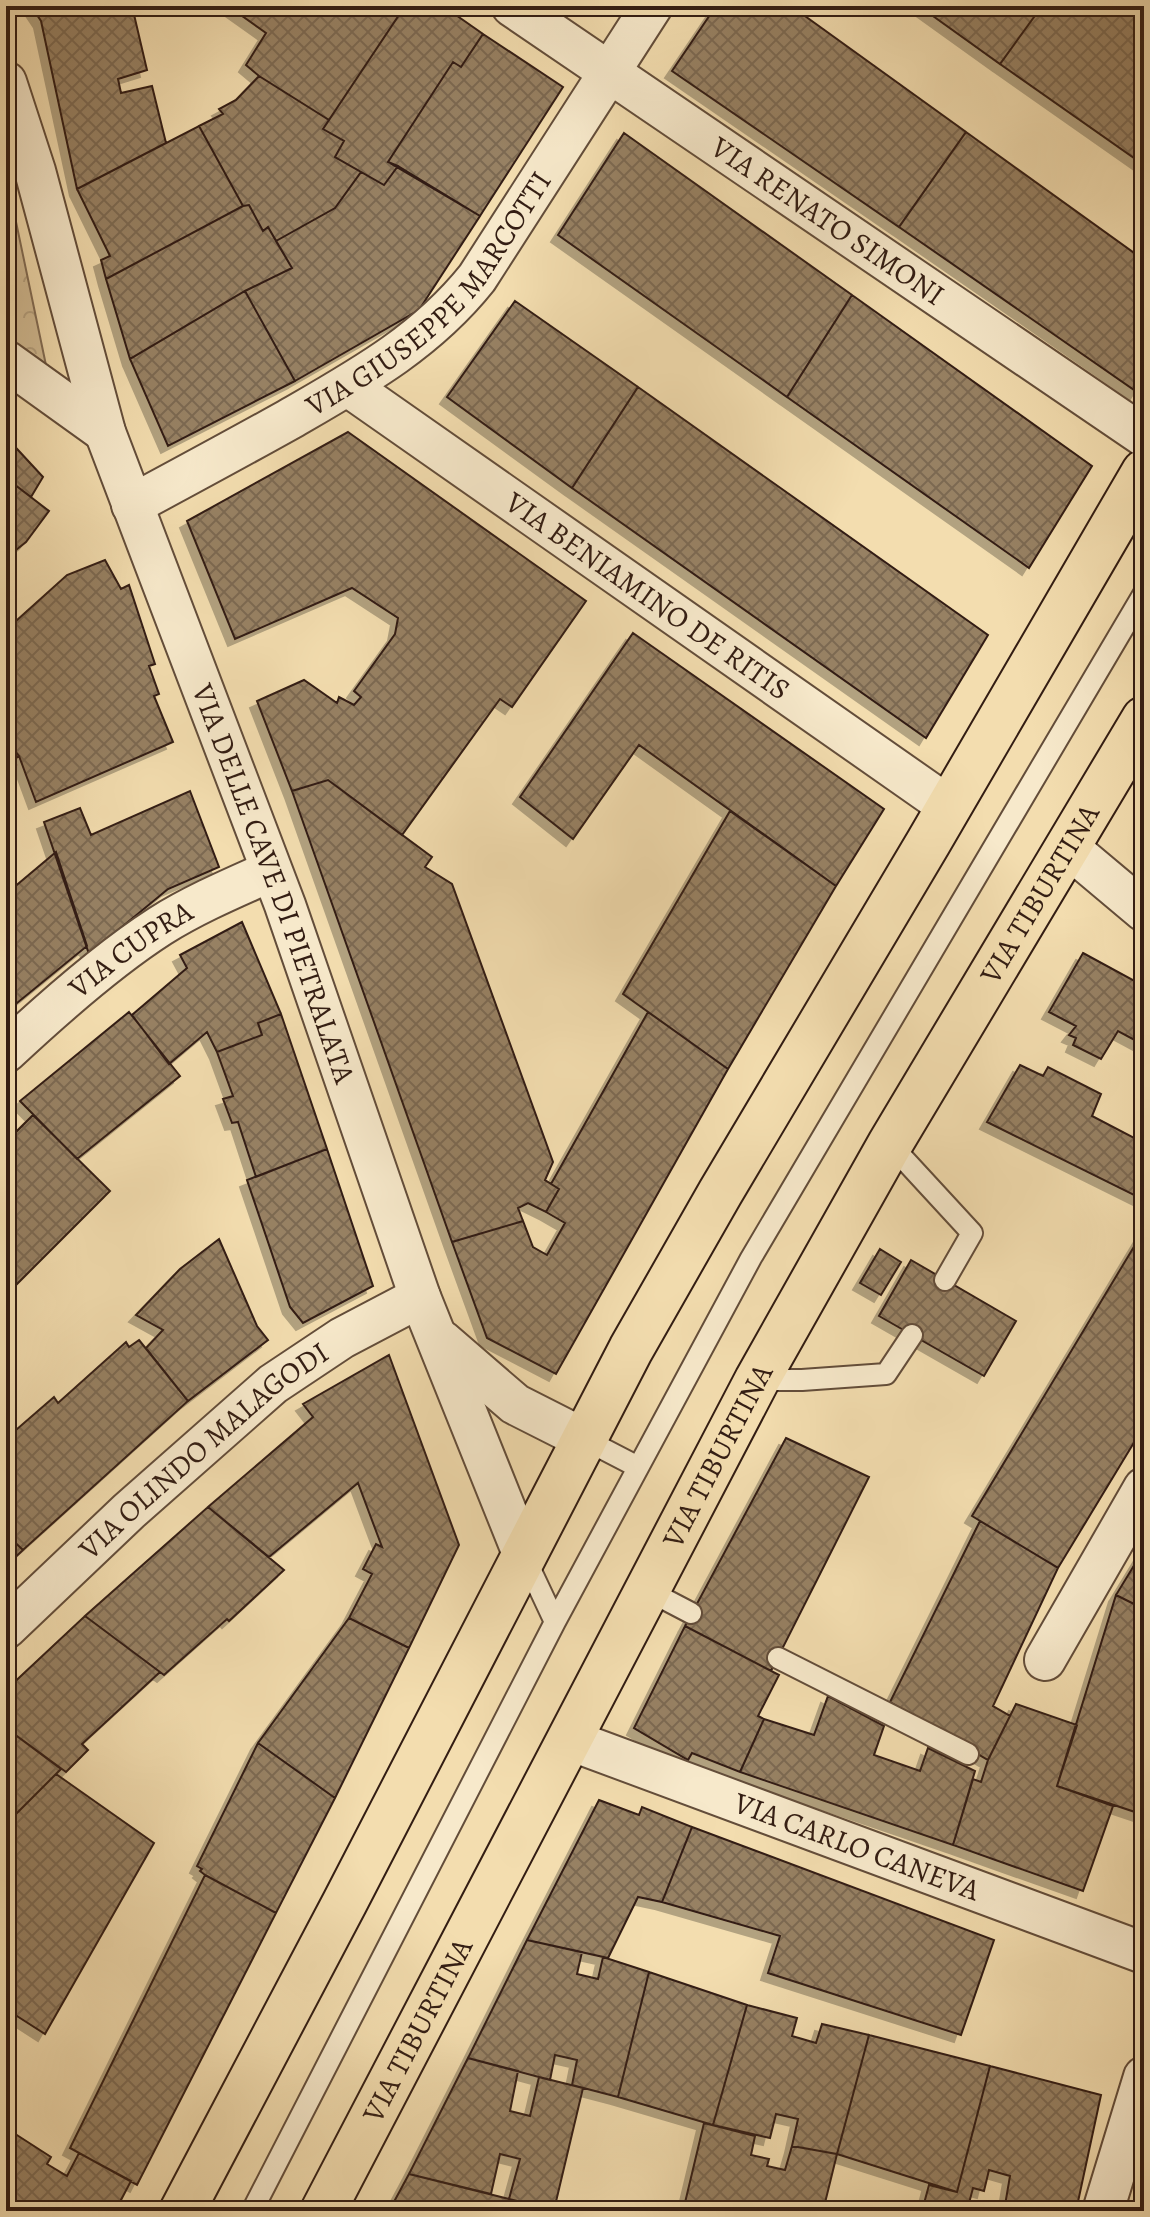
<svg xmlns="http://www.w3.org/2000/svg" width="1150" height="2217" font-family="Alegreya,serif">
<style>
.park{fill:url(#park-crowns);stroke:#826c54;stroke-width:2}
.building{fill:url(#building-cross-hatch);stroke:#331d13;stroke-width:2;filter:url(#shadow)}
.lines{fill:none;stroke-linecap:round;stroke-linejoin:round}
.lane-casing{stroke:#634d3a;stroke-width:24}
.street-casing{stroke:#634d3a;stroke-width:44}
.primary-casing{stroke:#331d13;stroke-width:48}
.lane{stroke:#f7e9cb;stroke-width:20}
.street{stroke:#f7e9cb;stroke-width:40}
.primary{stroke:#f3ddaf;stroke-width:44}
.labels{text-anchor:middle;stroke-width:8;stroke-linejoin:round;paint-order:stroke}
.street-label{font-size:30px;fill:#331d13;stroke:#f7e9cb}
</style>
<defs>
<pattern id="park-crowns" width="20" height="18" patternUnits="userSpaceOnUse" patternTransform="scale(2)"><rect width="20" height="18" fill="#d2bc94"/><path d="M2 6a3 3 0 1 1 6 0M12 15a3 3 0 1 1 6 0" fill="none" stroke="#b5a17f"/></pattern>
<pattern id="building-cross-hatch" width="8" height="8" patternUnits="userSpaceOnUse" patternTransform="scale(2)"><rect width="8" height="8" fill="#978164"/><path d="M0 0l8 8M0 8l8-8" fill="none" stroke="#7c6951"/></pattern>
<filter id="shadow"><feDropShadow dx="-7" dy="7" stdDeviation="0" flood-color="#0004"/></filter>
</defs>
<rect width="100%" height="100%" fill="#f3ddaf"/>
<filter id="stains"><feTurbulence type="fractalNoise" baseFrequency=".0025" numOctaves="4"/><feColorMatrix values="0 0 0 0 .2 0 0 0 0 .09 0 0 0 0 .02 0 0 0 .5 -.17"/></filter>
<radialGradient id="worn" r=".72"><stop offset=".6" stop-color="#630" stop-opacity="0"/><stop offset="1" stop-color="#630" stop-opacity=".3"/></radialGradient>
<path class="park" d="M6,174l41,196 -41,-30z"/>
<path class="building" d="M31,6h101l15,64 -29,9 3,14 31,-7 14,57 -89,46 -36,-168z
M228,6h177l-76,114 -70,-44 -13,-11 20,-32z
M405,6h38l40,28 -22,33 -8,-5 -65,100 10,4 -14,19 -49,-28 9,-16 -21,-12z
M716,6h75l175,126 -67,95 -227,-156z
M919,6h123l-42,58z
M1042,6h102v159l-144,-101z
M483,34l80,53 -83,129 -92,-54 65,-100 8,5z
M259,76l70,44 -6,9 21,12 -9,16 26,15 -26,36 -59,33 -8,-14 -5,4 -14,-26 -6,1 -44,-80 24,-12 -4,-5 17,-9z
M199,126l44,80 -137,73 -5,-19 9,-4 -33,-67z
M966,132l178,128v121l-7,11 -238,-165z
M624,133l228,162 -65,102 -229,-162z
M398,166l82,50 -61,94 -124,71 -50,-90 47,-23 -16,-27 59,-33 26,-36 23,13z
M249,205l14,26 5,-4 24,41 -47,23 -115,68 -24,-80 137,-73z
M245,291l50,90 -127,65 -38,-87z
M852,295l240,171 -63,102 -242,-171z
M515,301l123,86 -66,101 -125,-91z
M638,387l350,248 -62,103 -354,-250z
M348,432l238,169 -74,106 -12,-8 -98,136 -74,-55 -36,11 -35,-90 47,-21 33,23 2,-6 15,8 7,-8 -7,-6 41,-57 3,-16 -46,-30 -117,51 -48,-118z
M6,437l37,40 -12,20 -25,-19z
M6,478l43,33 -23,31 -20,16z
M105,560l16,29 8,-4 26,79 -6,2 10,28 -5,2 19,46 -137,60 -17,-46 -13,-16v-110l61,-55z
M633,633l251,176 -48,77 -197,-141 -66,94 -53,-42z
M6,740l13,16 -7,5 4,4 -10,9z
M328,780l104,77 -7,10 27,17 101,278 -8,18 14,9 -13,23 -18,-9 -10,5 5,13 -71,21 -160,-451z
M190,791l29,76 -51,22 -79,65 -45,-132 36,-14 11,27z
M730,811l106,75 -108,183 -105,-75z
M56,852l31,94 -81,66v-118z
M242,922l39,92 -23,9 4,12 -45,17 -10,-20 -38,32 -37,-49 55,-47 -7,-13z
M1083,953l61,33v59l-26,-14 -17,28 -28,-14 3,-7 -7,-3 7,-9 -27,-14z
M129,1012l51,64 -103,83 -57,-58z
M648,1012l80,57 -172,305 -69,-36 -35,-96 71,-21 10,26 14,8 18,-32 -19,-11 13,-23 -8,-5z
M281,1014l46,135 -71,28 -18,-55 -6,1 -9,-24 10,-3 -16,-44 45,-17 -4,-12z
M1020,1065l23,11 5,-9 53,27 -9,22 52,27v57l-157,-78z
M33,1115l77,76 -104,104v-153z
M327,1149l46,137 -70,37 -13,-16 -43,-127z
M1144,1230v196l-86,142 -86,-52z
M219,1239l38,87 11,14 -80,61 -42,-53 17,-18 -27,-15 44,-46z
M880,1249l21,13 -20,33 -21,-12z
M911,1260l105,61 -32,55 -105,-60z
M139,1340l49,61 -165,149 -17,-16v-83l9,-9 -6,-6 45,-39 4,6 68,-61 3,5z
M389,1355l70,190 -50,103 -60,-30 23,-44 -9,-5 13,-25 6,3 -24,-64 -89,74 -61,-50 105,-90 -10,-13z
M786,1438l83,39 -98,194 -86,-45z
M208,1507l76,63 -55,51 -2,-2 -63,56 -79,-59z
M980,1521l78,47 -65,138 17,10 -22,44 -98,-58z
M6,1534l17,16 -17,16z
M1144,1549v60l-28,-14z
M1116,1595l28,14v206l-87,-29z
M85,1616l75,56 -78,72 6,6 -22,22 -60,-44v-38z
M349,1618l60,30 -74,150 -77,-55z
M685,1626l94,49 -21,41 6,3 -24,53 -48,-19 -4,7 -54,-32z
M828,1696l56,30 -10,29 46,16 8,-23 47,23 -22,74 -213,-73 24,-53 50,16z
M1016,1704l61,21 -20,61 56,20 -30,85 -130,-46 20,-66 8,3 7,-22z
M6,1728l55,41 -49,49 -6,-3z
M258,1743l77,55 -59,115 -71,-38 -5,-4 2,-2 -5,-3z
M56,1774l98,69 -109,191 -39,-25v-194l6,3z
M599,1800l40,15 3,-8 50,20 -30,75 -24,-5 -30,61 -81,-18z
M692,1827l302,113 -33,95 -193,-62 12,-37 -118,-34z
M205,1875l71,38 -139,272 -67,-37z
M527,1940l55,12 -5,22 21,5 5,-22 46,15 -31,125 -46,-12 5,-25 -22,-5 -5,25 -82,-22z
M649,1972l98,33 -34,120 -95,-28z
M747,2005l50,13 -5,18 24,7 6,-19 47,11 -32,119 -45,-8 6,-27 -22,-5 -6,24 -57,-13z
M869,2035l121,31 -33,126 -120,-38z
M468,2058l50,13 -8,40 20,5 9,-39 44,11 -29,122 -45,-11 11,-40 -20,-5 -9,40 -82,-20z
M990,2066l111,29 -25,116h-72l6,-35 -21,-6 -5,21 -11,-3 -5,19 14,4h-60l7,-26 28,7z
M704,2123l51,13 -4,19 18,4 -2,7 18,4 7,-24 45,8 -14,57h-140z
M6,2128l45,29 -4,7 20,12 12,-23 52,28 -10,19 5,3 -4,8h-116z
M409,2174l100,25 49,12h-169z"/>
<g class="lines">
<defs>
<path id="lane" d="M890,1144l82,89 -27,47
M757,1380h45l84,-6 26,-39
M584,1439l54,28
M524,1556l31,66
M647,1590l44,23
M778,1658l190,96
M252,2211l303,-589 196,-364 393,-665"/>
<g id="street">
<path id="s1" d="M512,6l632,430"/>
<path id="s2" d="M6,82l29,89 70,261 180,473 135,392 104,259"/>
<path d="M6,361l99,71"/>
<path id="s3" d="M348,386l600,420"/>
<path id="s4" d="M132,505c52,-28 104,-56 156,-85 71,-41 137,-77 189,-142l175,-272"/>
<path d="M1069,848l75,63"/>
<path id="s5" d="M6,1052c46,-43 101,-92 154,-126 35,-22 73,-38 111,-55"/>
<path d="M442,1341l73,63 69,35"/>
<path id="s6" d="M6,1628l123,-117 144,-127 69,-46 78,-41"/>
<path d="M1045,1660l99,-172"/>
<path id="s7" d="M570,1740l574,213"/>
<path d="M1103,2211l41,-134"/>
</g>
<g id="primary">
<path d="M182,2211l163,-309 286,-553 89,-156 208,-350 216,-371"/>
<path id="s8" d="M323,2211l434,-831 133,-236 254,-425"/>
</g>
</defs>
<use href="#lane" class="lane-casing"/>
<use href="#street" class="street-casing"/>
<use href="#primary" class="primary-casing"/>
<use href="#lane" class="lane"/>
<use href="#street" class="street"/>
<use href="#primary" class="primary"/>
</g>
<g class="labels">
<g class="street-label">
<text dy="10" stroke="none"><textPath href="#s1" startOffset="382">VIA RENATO SIMONI</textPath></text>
<text dy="10" stroke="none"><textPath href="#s4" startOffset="370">VIA GIUSEPPE MARCOTTI</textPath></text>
<text dy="10" stroke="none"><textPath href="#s3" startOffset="366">VIA BENIAMINO DE RITIS</textPath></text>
<text dy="10" stroke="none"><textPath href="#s2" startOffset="846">VIA DELLE CAVE DI PIETRALATA</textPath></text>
<text dy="10" stroke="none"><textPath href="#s8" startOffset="1500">VIA TIBURTINA</textPath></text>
<text dy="10" stroke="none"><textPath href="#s5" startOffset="162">VIA CUPRA</textPath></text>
<text dy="10" stroke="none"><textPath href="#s6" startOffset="266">VIA OLINDO MALAGODI</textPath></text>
<text dy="10" stroke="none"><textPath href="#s8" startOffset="852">VIA TIBURTINA</textPath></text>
<text dy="10" stroke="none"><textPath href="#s7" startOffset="306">VIA CARLO CANEVA</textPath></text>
<text dy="10" stroke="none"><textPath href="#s8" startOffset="204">VIA TIBURTINA</textPath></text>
</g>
</g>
<rect width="1150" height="2217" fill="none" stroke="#f3ddaf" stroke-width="32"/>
<rect x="8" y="8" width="1134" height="2201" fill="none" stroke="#331d13" stroke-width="4"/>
<rect x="16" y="16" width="1118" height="2185" fill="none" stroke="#331d13" stroke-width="2"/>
<rect width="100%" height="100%" filter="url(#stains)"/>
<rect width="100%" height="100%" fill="url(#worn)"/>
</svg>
